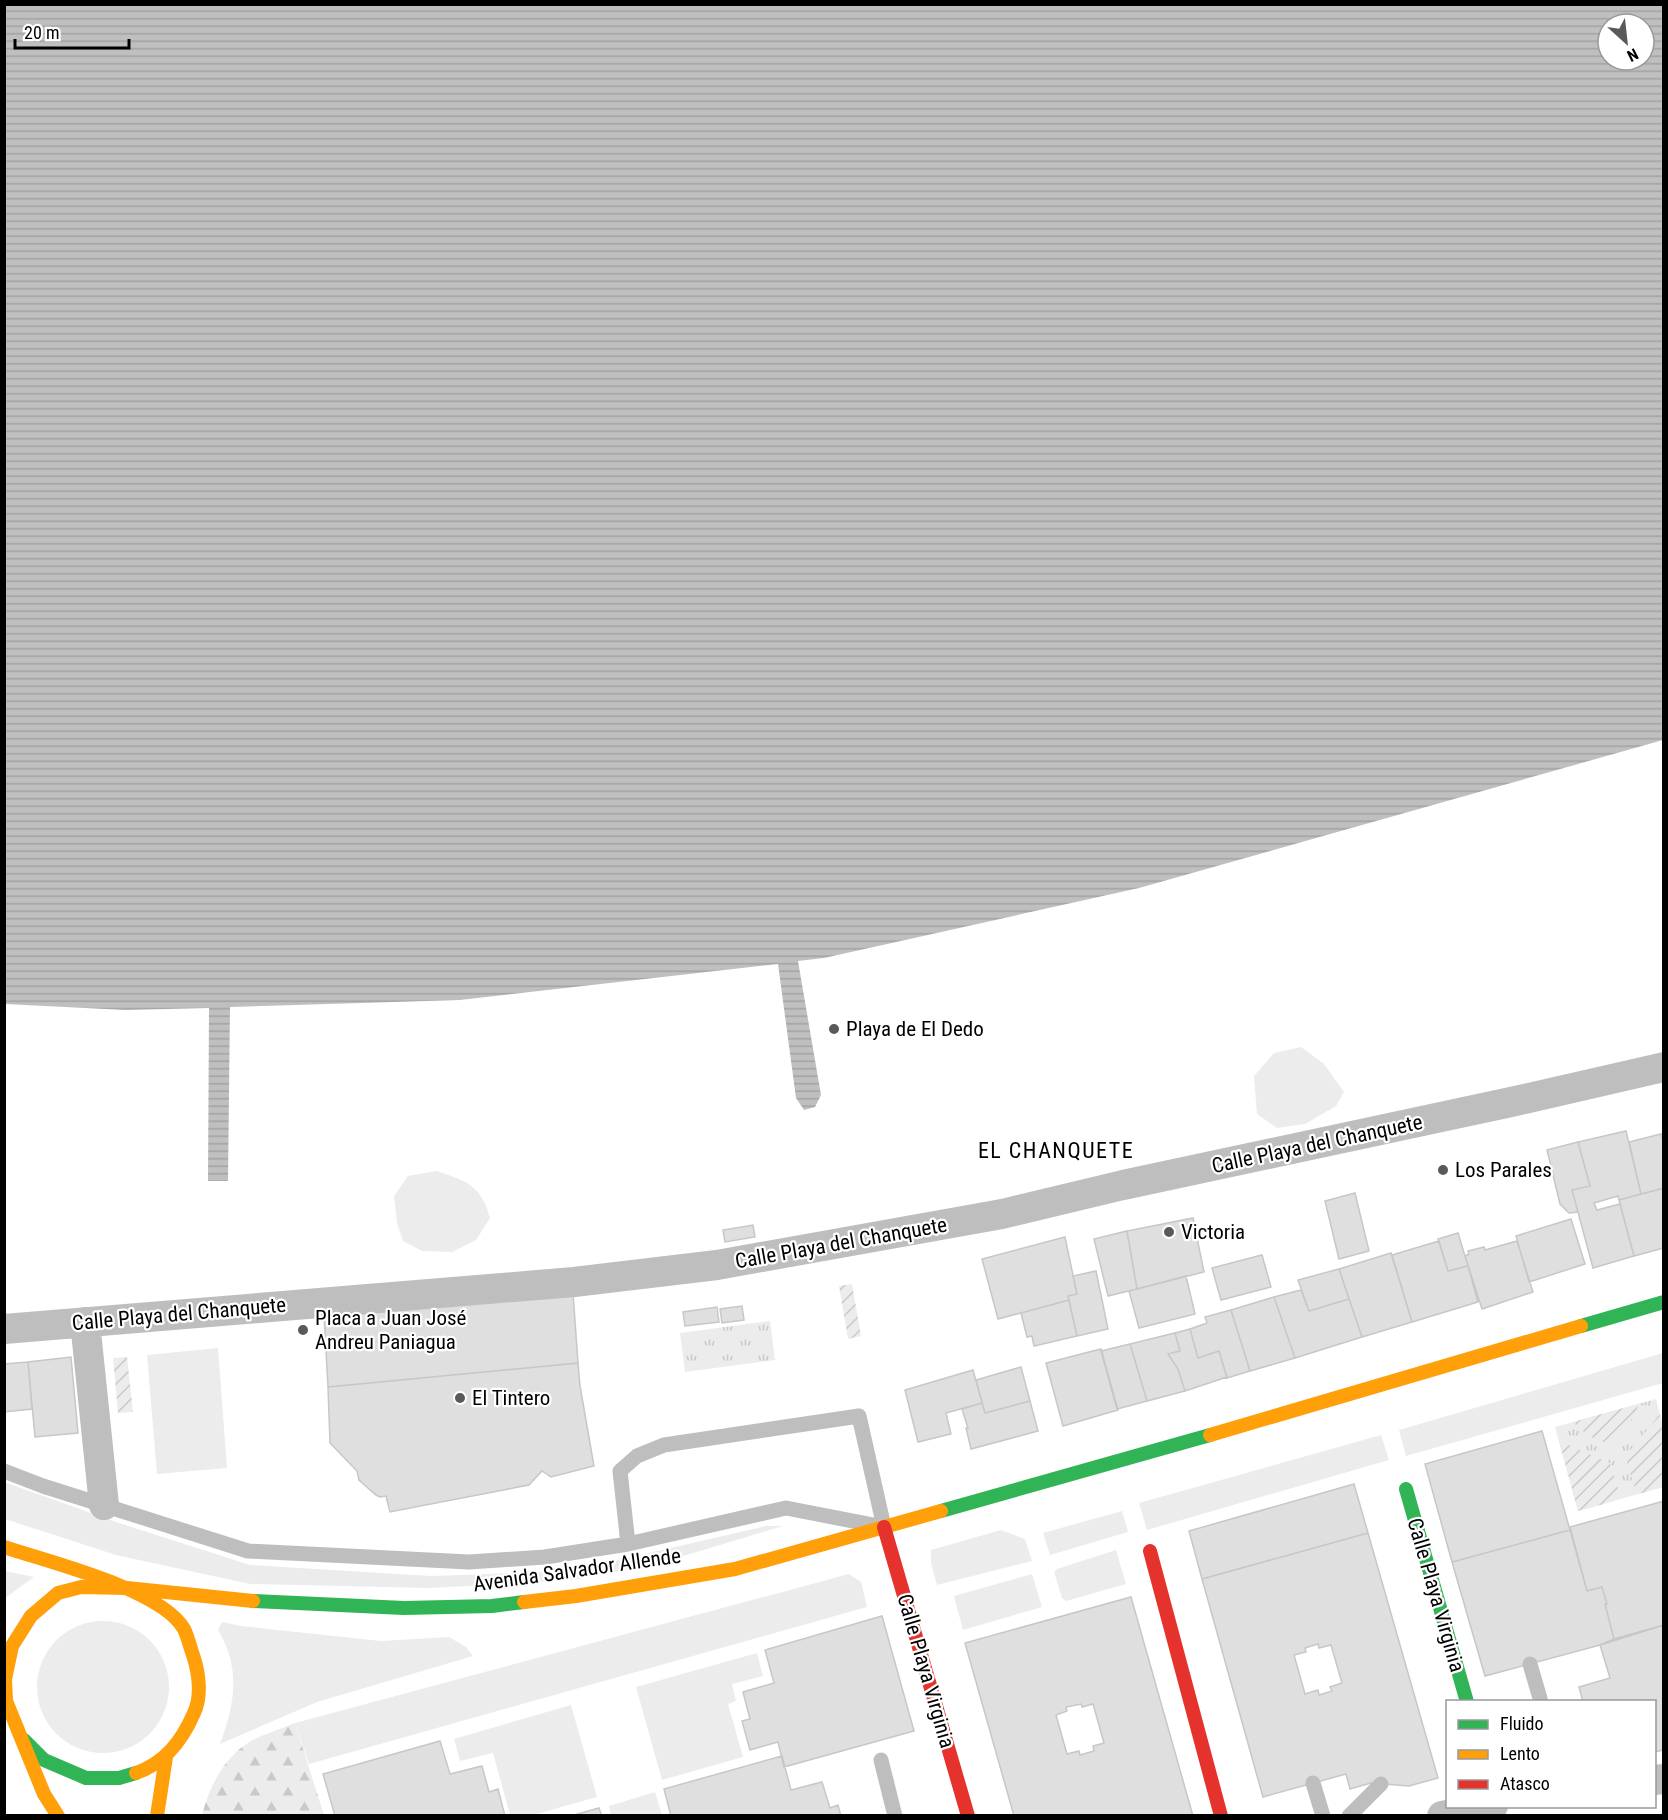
<svg xmlns="http://www.w3.org/2000/svg" width="1668" height="1820" font-family="'Roboto Condensed',sans-serif">
<style>
.grass{fill:#ececec}
.forest{fill:url(#forest-firs)}
.park{fill:url(#park-tufts)}
.garden{fill:url(#garden-furrows)}
.water{fill:url(#water-rules);fill-rule:evenodd}
.building{fill:#dfdfdf;stroke:#c7c7c7;stroke-width:1.5;fill-rule:evenodd}
.lines{fill:none;stroke-linecap:round;stroke-linejoin:round}
.lane{stroke:#bebebe;stroke-width:15}
.street{stroke:#bebebe;stroke-width:30}
.fast{stroke:#30b455;stroke-width:14}
.slow{stroke:#ff9f0a;stroke-width:14}
.jam{stroke:#e5322d;stroke-width:14}
.poi-dot{fill:#595959;stroke:#fff;stroke-width:2}
.labels{text-anchor:middle;stroke-width:4.5;stroke-linejoin:round;paint-order:stroke}
.poi-label{font-size:21px;fill:#000;stroke:#fff;text-anchor:start}
.street-label{font-size:21px;fill:#000;stroke:#fff}
.neighbourhood-label{font-size:22px;letter-spacing:1.5px;fill:#000;stroke:#fff}
</style>
<defs>
<pattern id="forest-firs" width="22" height="20" patternUnits="userSpaceOnUse" patternTransform="scale(1.5)"><rect width="22" height="20" fill="#ececec"/><path d="M5 1l3.5 6h-7zM16 11l3.5 6h-7z" fill="#c9c9c9"/></pattern>
<pattern id="park-tufts" width="24" height="20" patternUnits="userSpaceOnUse" patternTransform="scale(1.5)"><rect width="24" height="20" fill="#ececec"/><path d="M3 7l-1-3M5 7V3M7 7l1-3M15 17l-1-3M17 17v-4M19 17l1-3" fill="none" stroke="#c9c9c9"/></pattern>
<pattern id="garden-furrows" width="10" height="10" patternUnits="userSpaceOnUse" patternTransform="scale(1.5)"><rect width="10" height="10" fill="#ececec"/><path d="M-1 1l2-2M0 10L10 0M9 11l2-2" fill="none" stroke="#c9c9c9"/></pattern>
<pattern id="water-rules" width="6" height="5" patternUnits="userSpaceOnUse" patternTransform="scale(1.5)"><rect width="6" height="5" fill="#bfbfbf"/><path d="M0 2.5h6" fill="none" stroke="#a2a2a2"/></pattern>
</defs>
<rect width="100%" height="100%" fill="#fff"/>
<path class="grass" d="M1301,1047l23,17 20,28 -8,14 -31,18 -28,4 -20,-14 -3,-38 20,-23z
M436,1171c31,10 45,14 54,47l-14,22 -24,12 -30,-1 -19,-10 -6,-18 -3,-27 14,-20z
M218,1348l9,120 -70,6 -10,-119z
M1663,1353v30l-257,73 -7,-26z
M1381,1435l8,25 -242,70 -8,-27z
M4,1482l115,41 131,42 181,11 140,-5 195,-45h17l-113,34 -96,20 -144,8 -180,-4 -134,-29 -111,-36z
M1122,1511l6,21 -78,23 -7,-22z
M1001,1530l24,9 7,22 -95,24 -6,-22v-13z
M1116,1550l10,34 -60,17 -4,-3 -8,-26 3,-3z
M5,1571l29,6 -29,21z
M849,1574l12,8 6,25 -558,157 -14,-41z
M1032,1574l10,33 -79,23 -9,-34z
M37 1687a66 66 0 1 1 132 0a66 66 0 1 1-132 0Z
M222,1622l19,4 140,15 68,-4 17,10 7,9 -156,46 -97,42c15,-40 21,-76 -2,-114z
M757,1653l6,23 -31,8 4,17 -8,3 15,53 -81,23 -26,-93z
M571,1705l26,92 -64,18h-23l-17,-62 -33,8 -6,-22z
M655,1792l7,23h-51l-2,-9z"/>
<path class="forest" d="M295,1723l29,92h-122c7,-28 22,-58 49,-74 13,-7 30,-12 44,-18z"/>
<path class="park" d="M770,1321l5,39 -90,12 -5,-39z
M1656,1399l7,29v59l-85,24 -23,-84z"/>
<path class="garden" d="M852,1284l9,52 -13,3 -9,-53z
M127,1357l6,55 -15,1 -5,-55z
M1638,1404c-1,9 -6,14 -11,22 -3,5 -7,12 -12,15 -12,7 -34,-10 -42,-19z
M1660,1414l3,14v59l-21,6 -7,-4 -8,-26 1,-10z
M1559,1441l51,22 9,29 -4,9 -37,10z"/>
<path class="water" d="M4,5h1659v735l-524,148 -315,70 -26,3 23,134 -6,12 -11,3 -8,-12 -18,-134 -318,36 -230,7 -2,174h-20l1,-173 -84,2 -120,-6zM1608,24h36v36h-36z"/>
<path class="building" d="M1626,1131l15,63 -22,6 -1,-4 -24,7 3,7 23,-6 14,52 -41,12 -21,-78 18,-4 -12,-44z
M1661,1134l3,10v44l-23,6 -12,-52z
M1578,1142l12,44 -18,4 6,22 -9,1 -9,-9 -13,-54z
M1664,1188v60l-30,8 -15,-56z
M1355,1193l14,58 -30,8 -14,-58z
M1193,1218l11,54 -67,17 -10,-58z
M1571,1219l14,45 -56,18 -13,-46z
M753,1225l2,12 -30,5 -2,-12z
M1127,1231l10,58 -29,7 -14,-57z
M1458,1233l10,33 -20,5 -10,-32z
M1065,1237l12,57 -9,2 1,4 -71,19 -16,-60z
M1439,1241l9,30 20,-5 10,36 -66,20 -20,-67z
M1517,1241l16,51 -51,17 -17,-53 4,-2 -1,-3 16,-4 1,3z
M1391,1253l21,69 -50,15 -23,-68z
M1262,1255l9,32 -50,13 -9,-32z
M1339,1269l10,30 -40,12 -11,-31z
M1096,1271l12,58 -31,7 -9,-40 9,-2 -4,-18z
M1186,1276l9,38 -56,14 -10,-37z
M1301,1290l8,21 40,-12 13,38 -67,21 -21,-61z
M573,1293l5,70 -250,24 -4,-72z
M1274,1297l21,61 -45,13 -19,-61z
M1069,1300l8,36 -43,10 -2,-10 -5,1 -6,-24z
M742,1306l2,14 -22,3 -2,-14z
M717,1307l2,15 -34,4 -2,-14z
M1231,1310l19,61 -23,7 -8,-27 -21,7 -8,-29 17,-6 -2,-6z
M1190,1329l8,29 21,-7 8,26 -42,14 -7,-22 -10,-15 12,-3 -5,-18z
M1175,1333l5,18 -12,3 10,15 7,22 -38,10 -17,-57z
M1130,1344l17,57 -30,8 -16,-58z
M1101,1349l17,61 -55,16 -17,-63z
M71,1357l7,76 -43,4 -7,-75z
M28,1362l4,47 -28,3v-48z
M578,1363l2,23 14,80 -43,11 -9,-6 -13,14 -139,27 -4,-16 -6,1 -4,-2 -17,-15 -2,-9 -27,-28 -2,-56z
M1021,1367l9,34 -45,12 -9,-33z
M973,1370l9,33 -36,10 5,21 -33,8 -13,-52z
M1030,1401l8,30 -67,18 -5,-21h2l-6,-19 20,-6 3,10z
M1542,1431l28,99 -118,32 -27,-98z
M1354,1484l14,49 -166,46 -13,-48z
M1664,1501v124l-50,14 -9,-35h2l-5,-17 -15,4 -17,-64z
M1570,1530l17,61 15,-4 5,17h-2l9,35 -14,6 -115,31 -33,-114z
M1368,1533l70,245 -29,8 -38,-3 -21,6 -4,-15 -83,23 -61,-218zM1318,1644l1,4 12,-3 11,38 -12,4 2,4 -13,4 -1,-5 -13,4 -11,-39 12,-3 -1,-4z
M1131,1597l62,219h-179l-49,-173zM1081,1704l1,3 11,-3 11,39 -11,3 1,5 -14,4 -1,-4 -12,3 -11,-39 11,-4 -1,-4z
M882,1616l32,115 -130,36 -6,-25 -28,8 -8,-29 8,-2 -7,-27 31,-9 -9,-33z
M1664,1625v125l-10,2v-50h-71l-4,-15 31,-9 -10,-33z
M440,1741l10,33 32,-8 7,26 9,-3 7,27h-170l-12,-42z
M782,1756l9,34 31,-8 8,26 8,-3 3,11h-170l-7,-27z
M599,1808l3,8h-31l10,-3z"/>
<g class="lines">
<path class="lane" d="M4,1471l39,15 205,65 221,11 76,-5 83,-13 158,-36 98,19 -25,-111 -195,29 -27,11 -17,15 8,73
M1530,1664l11,38
M881,1760l14,56
M1313,1783l10,33
M1349,1816l32,-32"/>
<path class="street" d="M85,1322l19,183
M4,1329l570,-47 143,-17 285,-51 121,-29 388,-83 153,-35
M1654,1780l10,-1
M1442,1816l51,-10"/>
<path class="fast" d="M1581,1326l83,-24
M1406,1489l61,213
M941,1511l269,-76
M253,1601l151,7 88,-2 32,-4
M24,1740l20,20 42,18h33l17,-5"/>
<path class="slow" d="M1210,1435l371,-109
M4,1547c45,15 157,42 180,82 4,8 6,18 9,26 6,18 9,41 1,58 -12,28 -29,50 -58,60
M524,1602l52,-6 159,-27 206,-58
M58,1816l-14,-22 -38,-93 -1,-22 7,-33 19,-30 27,-23 23,-6 46,1 126,13
M157,1816l9,-59"/>
<path class="jam" d="M884,1527l84,289
M1150,1551l71,265"/>
</g>
<g class="poi-dot">
<circle cx="834" cy="1029" r="6"/>
<circle cx="1443" cy="1170" r="6"/>
<circle cx="1169" cy="1232" r="6"/>
<circle cx="303" cy="1330" r="6"/>
<circle cx="460" cy="1398" r="6"/>
</g>
<g class="labels">
<g class="poi-label">
<text x="846" y="1036">Playa de El Dedo</text>
<text x="1455" y="1177">Los Parales</text>
<text x="1181" y="1239">Victoria</text>
<text x="315" y="1325">Placa a Juan José<tspan x="315" dy="24">Andreu Paniagua</tspan></text>
<text x="472" y="1405">El Tintero</text>
</g>
<g class="street-label">
<text transform="translate(1317 1144) rotate(-12)" y="7">Calle Playa del Chanquete</text>
<text transform="translate(841 1243) rotate(-10)" y="7">Calle Playa del Chanquete</text>
<text transform="translate(179 1314) rotate(-5)" y="7">Calle Playa del Chanquete</text>
<text transform="translate(577 1570) rotate(-8)" y="7">Avenida Salvador Allende</text>
<text transform="translate(1436 1595) rotate(74)" y="7">Calle Playa Virginia</text>
<text transform="translate(926 1671) rotate(74)" y="7">Calle Playa Virginia</text>
</g>
<g class="neighbourhood-label">
<text x="1056" y="1158">EL CHANQUETE</text>
</g>
</g>
<rect width="1668" height="1820" fill="none" stroke="#000000" stroke-width="12"/>
<rect x="1446" y="1700" width="210" height="108" fill="#ffffff" stroke="#999999" stroke-width="1.5"/>
<rect x="1458" y="1720" width="30" height="9" fill="#30b455" stroke="#999999" stroke-width="1.5"/>
<text x="1500" y="1730" font-size="18" fill="#000000">Fluido</text>
<rect x="1458" y="1750" width="30" height="9" fill="#ff9f0a" stroke="#999999" stroke-width="1.5"/>
<text x="1500" y="1760" font-size="18" fill="#000000">Lento</text>
<rect x="1458" y="1780" width="30" height="9" fill="#e5322d" stroke="#999999" stroke-width="1.5"/>
<text x="1500" y="1790" font-size="18" fill="#000000">Atasco</text>
<g transform="translate(1626 42) rotate(153)"><circle r="28" fill="#ffffff" stroke="#999999" stroke-width="1.5"/>
<path d="M0-4.5L10 22L0 15L-10 22Z" fill="#595959"/>
<text y="-9" font-size="16" font-weight="bold" text-anchor="middle" fill="#000000">N</text>
</g>
<path d="M15 39v9h114v-9" fill="none" stroke="#000000" stroke-width="3"/>
<text x="24" y="39" font-size="18" fill="#000000" stroke="#ffffff" stroke-width="4.5" paint-order="stroke">20 m</text>
</svg>
